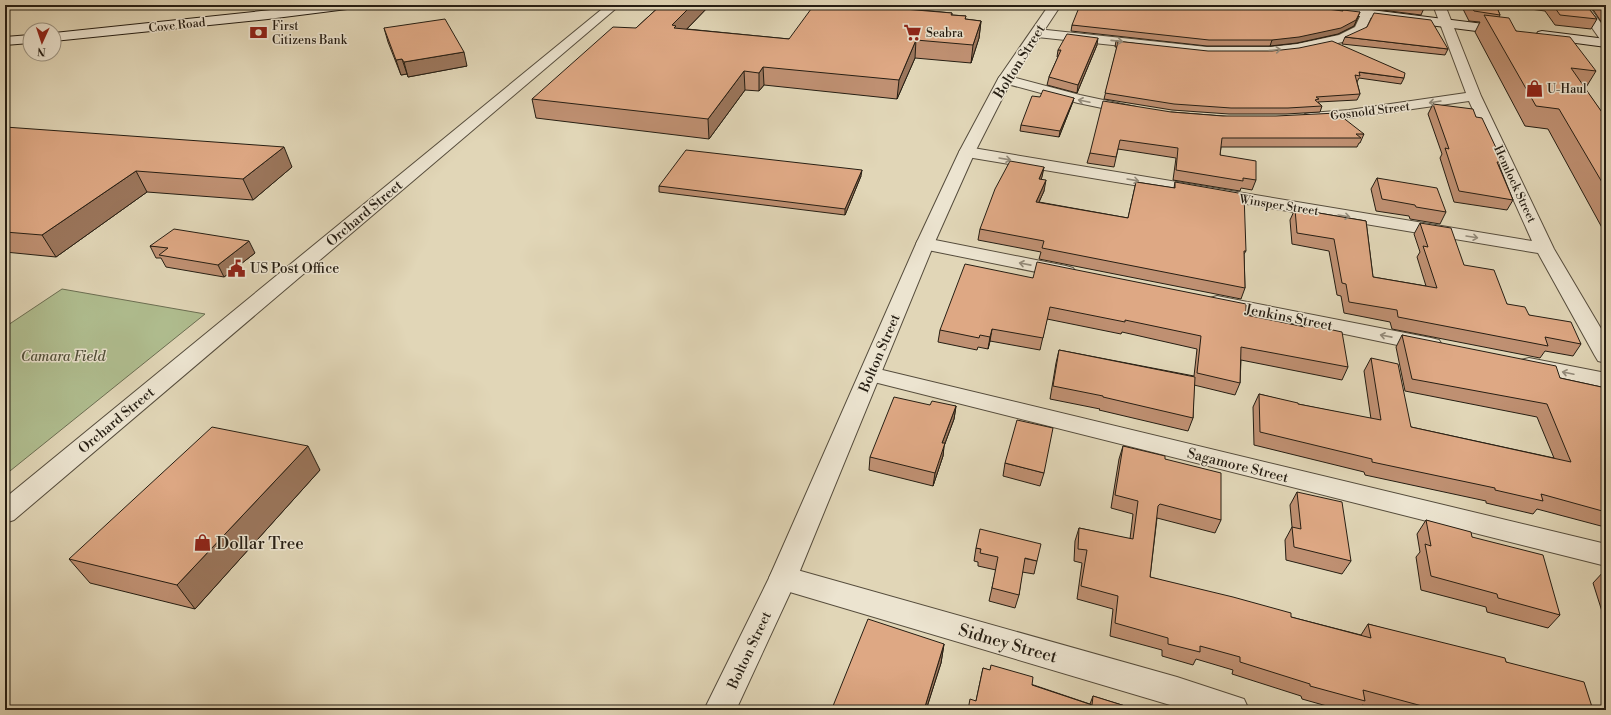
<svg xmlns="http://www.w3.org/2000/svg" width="1611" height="715" font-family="'Libre Bodoni',serif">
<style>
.green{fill:#b0be90;stroke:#6b6e52}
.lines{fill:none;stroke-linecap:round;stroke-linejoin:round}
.minor-casing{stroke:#554c3c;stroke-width:2}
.tertiary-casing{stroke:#554c3c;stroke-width:2}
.secondary-casing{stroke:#261e13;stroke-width:2}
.minor{fill:#ece4d0;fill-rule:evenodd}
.tertiary{fill:#ece4d0;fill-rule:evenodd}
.secondary{fill:#ece4d0;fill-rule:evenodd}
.wall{fill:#bf9072;stroke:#261e13}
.shaded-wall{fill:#9b765c;stroke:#261e13}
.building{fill:#dea884;stroke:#261e13}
.oneway{stroke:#938b7b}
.labels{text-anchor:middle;stroke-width:3;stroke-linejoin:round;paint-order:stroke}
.far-street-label{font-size:12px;fill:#261e13;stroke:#ece4d0}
.far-poi-label{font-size:12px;fill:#261e13;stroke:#ece4d0;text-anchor:start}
.street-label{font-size:14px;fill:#261e13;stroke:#ece4d0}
.poi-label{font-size:14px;fill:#261e13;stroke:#ece4d0;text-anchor:start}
.park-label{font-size:14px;font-style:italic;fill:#4f4e38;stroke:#ece4d0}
.near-poi-label{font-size:17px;fill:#261e13;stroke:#ece4d0;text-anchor:start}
.near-street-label{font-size:17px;fill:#261e13;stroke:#ece4d0}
</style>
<rect width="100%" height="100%" fill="#e1d6b7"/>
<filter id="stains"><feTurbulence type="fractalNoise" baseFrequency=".005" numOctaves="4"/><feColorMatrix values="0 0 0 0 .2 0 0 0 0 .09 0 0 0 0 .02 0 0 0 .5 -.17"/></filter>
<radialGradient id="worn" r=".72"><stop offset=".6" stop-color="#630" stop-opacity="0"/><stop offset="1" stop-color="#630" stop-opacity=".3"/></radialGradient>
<path class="green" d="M62,289l143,25 -200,161v-148z"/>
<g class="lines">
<defs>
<path id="minor" d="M1433,5h12l36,91 73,153 52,88v26l-8,-2 -3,-5 -57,-103 -571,-96 -6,-2 -2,-3 2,-3 6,-2 565,94 -63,-140 -120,17 -39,3 -5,-1 -2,-3 2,-3 5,-1 39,-3 117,-17z
M1576,5h12l18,25v13l-4,-1z
M1367,9l4,1 2,3 -9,19 -17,9 -50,11 -27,3h-63l-170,-18 -4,-1 -2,-3 2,-3 4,-1 170,18h63l27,-3 42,-9 16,-8 8,-17z
M1005,75l75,20 56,12 2,3 -2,3 -5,1 -53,-11 -78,-21 -2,-3 2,-3z
M925,238l141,28 7,2 3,4 -3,4 -7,2 -148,-30 -2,-4 2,-4z
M1217,296l214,42 8,2 3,5 -3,5 -8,2 -221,-46 -3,-4 3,-4z
M1529,358l77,15v16l-85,-19 -3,-5 3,-5z
M870,367l736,177v22l-744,-187 -3,-5 3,-5z
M783,566l394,111 67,22 5,11h-62l-404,-120 -10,-4 -4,-8 4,-8z"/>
<path id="tertiary" d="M607,5h13l-606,515 -9,3v-25z
M1049,5h12l-49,74 -37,73 -41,92 -137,334 -61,132h-32l65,-132 147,-334 43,-92 39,-73z"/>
<path id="secondary" d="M319,5h34l-2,2 -4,2 -79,10 -214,22v-8z
M1297,5h34l177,22 4,1 2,3 -2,3 -4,1 -205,-26 -4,-2z
M1542,31l64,8v8l-68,-9 -2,-3 2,-3z
M30,35v8l-25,2v-8z"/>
</defs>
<use href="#minor" class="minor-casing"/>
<use href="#tertiary" class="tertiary-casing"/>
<use href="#secondary" class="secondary-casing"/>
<use href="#minor" class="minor"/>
<use href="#tertiary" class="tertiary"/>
<use href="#secondary" class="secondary"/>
</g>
<path class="wall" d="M661,5h49l-23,24 102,10 123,-34 -2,4 42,4v2l14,1 -1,3 16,2 -2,17 -8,25 -56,-5 -18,41 -133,-14 -5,6 -14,-1 -36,49 -173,-21 -4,-19 104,-71z
M1343,5h81l1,1 -4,9z
M1461,5h35l4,10 -1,2 17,14 80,40 -11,18 21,29v117l-58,-106 -23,-3 -50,-94 5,-10 -11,-1z
M1501,5h85l11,14 -6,10 -36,-4 -10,-14z
M1590,5h16v24z
M1303,6l40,5v-1l15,7 -4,9 -16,8 -41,9 -27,3h-63l-136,-15 1,-6z
M384,28l83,38 -59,11 -1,-3 -6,1 -13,-33z
M1345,37l103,12 -3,6 -103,-11z
M1116,41l288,37 -3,6 -42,-6 -2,4 3,12 -3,6 -39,2 4,4 -2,6 -34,2h-57l-57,-4 -68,-11 13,-52h-2z
M1097,45l-20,48 -30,-8 2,-8 9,-20h-1l1,-7z
M1074,98l-2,6 -13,33 -39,-6 1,-6z
M1433,104l43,13 22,35 -1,2 4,8 -2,3 14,35 -6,10 -53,-8 -14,-44 2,-4 -14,-40z
M1171,112l52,4 141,18 -4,9h-1l-2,4h-136l-1,8 36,25 -4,10 -11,-2 -1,3 -67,-11 3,-22 -58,-9 -4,18 -27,-4 3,-10z
M5,127l287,40 -39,33 -106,-8 -91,65 -51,-5z
M1044,167l-3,12 3,12 -5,11 89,16 8,-36 38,6 1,-6 71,69 -2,3 1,34 -4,11 -202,-40 2,-7 -63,-12 2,-11z
M861,176l-16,39 -186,-23v-6z
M1377,178l69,34 -6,12 -30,-5 -1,-3 -33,-5 -5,-22z
M1295,209l71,12 7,56 53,9 -9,-29 3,-5 -6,-18 6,-11 44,42 43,39 22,11 52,29 -8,12 -28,-5 -5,7 -148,-29 -2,-7 -46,-9 -3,-17 -4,-1 -8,-44 -37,-7 -2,-24z
M150,246l105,7 -31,24 -58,-10 -5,-9h-5z
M1033,278l213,37 58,12 1,-3 43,43 -6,13 -101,-20 -1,23 -5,12 -41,-10 -1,33 -5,13 -89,-21 1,-1 -50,-10 6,-36 3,-13 135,26 3,-27 -75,-17 -1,2 -74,-15 -7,31 -50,-9 -2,8 -10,-2 -1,3 -39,-8 2,-12z
M1402,335l158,43 46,10v134l-1,-1 -4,5 -64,-17 -4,5 -47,-11v-2l-121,-26 -1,-3 -110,-27 -1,-38 6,-13 39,10 73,15 -7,-48 7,-13 40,69 143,31 -17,-41 -132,-26 -9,-44z
M930,405l26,1 -2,13 -10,27 -1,10 -10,30 -64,-16 1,-13z
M1123,446l42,13 56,61 -6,13 -58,-15 -7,59 141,40 70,18 7,-11 138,38 87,48h-212l-19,-5 -4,5h-17l-39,-11 -1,-3 -69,-22 1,-4 -37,-11 -3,6 -31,-9v-6l-52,-14 3,-27 -36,-10 5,-36 -8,-2 1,-20 4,-13 51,11 3,-25 -22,-6 8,-49z
M1005,463l39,10 -4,13 -37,-10z
M320,470l-125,139 -105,-26 -21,-24z
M1297,492l54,69 -9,13 -56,-14 -1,-20 7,-13 -2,-22z
M1426,520l46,17 88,78 -12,13 -61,-16 -1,-5 -65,-17 -5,-33 4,-5 -3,-18z
M976,548l61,13 -3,13 -12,-2 -3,23 -4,13 -26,-7 7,-31 -18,-4v-4l-4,-1z
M1605,570h1v54l-13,-41z
M944,644l-3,19 -15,47h-93v-4z
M983,668l107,36 3,-8 45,14 -162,-9z"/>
<path class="shaded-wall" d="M692,5h18l-33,34 -5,-14z
M906,5h6l-9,21 1,-17z
M1360,12l-6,14 -16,8 -41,9 -27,3 2,-6z
M981,21l-2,17 -8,25 2,-18z
M1098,38l-1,7 -20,48 1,-8z
M916,40l-1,18 -18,41 2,-19z
M464,52l3,14 -59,11 -4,-15z
M402,59l5,15 -6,1 -5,-15z
M763,67l1,18 -5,6v-18z
M744,71l1,19 -36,49 -1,-20z
M1074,98l-2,6 -13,33 1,-6z
M284,147l8,20 -39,33 -10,-21z
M1044,167l-2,10 -5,13 2,-11z
M862,170l-1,6 -16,39v-6z
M136,171l11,21 -91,65 -14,-22z
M1046,180l-2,11 -10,22 2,-11z
M249,241l6,12 -31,24 -6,-12z
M992,329l-2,12 -2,8 2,-12z
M956,406l-2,13 -10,27 -1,10 -10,30 2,-13 7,-30z
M308,446l12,24 -125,139 -18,-24z
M944,644l-3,19 -15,47h-2z"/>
<path class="building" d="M661,5h31l-20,20 4,1 -2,2 115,11 25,-34h92l-2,4 48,4 -1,2 15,1 -1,3 16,2 -8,24 -57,-5 -17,40 -136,-13 -4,6 -15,-2 -36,48 -176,-20 81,-72 23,1z
M1080,5h223v1l40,5v-1l17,2 -4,8 -15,8 -42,9 -27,3h-63l-137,-15z
M1414,5h10l1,1z
M1470,5h26l4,10 -26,-4z
M1553,5h33l11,14 -37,-4z
M1602,5h4v6z
M1374,13l57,7 17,29 -103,-12 22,-10z
M1484,15l25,3 7,13 54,6 26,34 -25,-3 35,50v71l-47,-80 -23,-3z
M445,19l19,33 -60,10 -2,-3 -6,1 -12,-32z
M1067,34l31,4 -20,47 -29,-8 12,-27h-3z
M1116,41l92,10h64l27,-3 33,-7 73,32 -1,5 -45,-6 1,4 -5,-1 5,19 -44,3 3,2 -4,1 7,6 -34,2h-57l-57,-4 -69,-11 13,-51z
M1043,90l31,8 -14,33 -39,-6 11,-29 8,1z
M1103,101l68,11 52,4h53l61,-3 27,21h-8l5,4h-139l-2,17 36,6v19l-13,-2v3l-67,-11 2,-22 -58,-8 -4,17 -26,-4z
M1433,104l40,5 3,8 6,1 16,34h-2l5,10h-4l16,38 -54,-9 -14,-43 4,1z
M5,127l279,20 -41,32 -107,-8 -94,64 -37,-3z
M686,150l176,20 -17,39 -186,-23z
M1010,161l34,6 -5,12 7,1 -10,22 92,16 8,-36 39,6v-6l69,12 2,57h-2l1,37 -203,-40 2,-7 -64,-12 15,-40z
M1377,178l60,10 9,24 -30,-5 -1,-2 -33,-6z
M1295,209l71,12 7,56 64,11 -14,-42 5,1 -8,-24 31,5 13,37 30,5 13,34 18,3 4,8 42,7 10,22 -36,-7 3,9 -150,-29 -1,-7 -48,-8 -3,-18 -4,-1 -8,-44 -37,-6z
M174,229l75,12 -31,24 -59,-10 9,-7 -18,-2z
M1037,262l209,42v11l59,12v-3l37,8 6,35 -107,-20 -1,36 -43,-10 4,-37 -76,-16v2l-75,-15 -7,31 -51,-9 -2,8 -10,-2 -1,3 -39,-8 25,-66 68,14z
M1402,335l154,31 4,12 46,10v124l-65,-18 2,7 -48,-11v-2l-123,-26v-3l-112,-27 -1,-38 39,9v1l83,16 -10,-62 27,6 13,63 160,35 -24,-58 -135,-25z
M1059,350l136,27 -2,41 -90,-21v-1l-50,-10z
M894,397l36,8 2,-4 24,5 -14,37h3l-10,30 -65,-16z
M1017,420l36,8 -9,45 -39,-10z
M212,427l96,19 -131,139 -108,-26z
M1123,446l42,10v3l56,14v47l-61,-16 -2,2 -8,71 83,20 58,16v4l80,21 -3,-14 137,34 1,4 78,20 9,28h-148l-5,-2v2h-3l-74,-20 2,11 -55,-15v-2l-70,-22v-5l-40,-11v6l-32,-8v-6l-53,-15 3,-27 -37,-10 6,-36 -9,-1 1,-21 54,11 5,-38 -23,-6z
M1297,492l45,10 9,59 -57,-14 -2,-20 9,2z
M1426,520l45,12 1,5 71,18 17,60 -62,-17 -1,-4 -66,-18 -6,-32 6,2z
M980,529l61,15 -4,17 -12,-3 -6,37 -27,-7 6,-31 -18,-4 1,-4 -5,-1z
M868,619l76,25 -20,66h-78l-13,-4z
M991,665l42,12 -1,8 60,20 1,-9 45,14h-170l2,-11 6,2 7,-33 7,2z"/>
<defs><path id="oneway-shaft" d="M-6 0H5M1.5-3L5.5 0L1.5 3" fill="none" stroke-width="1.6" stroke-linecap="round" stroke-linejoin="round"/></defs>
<g class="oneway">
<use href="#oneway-shaft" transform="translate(1117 41) rotate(6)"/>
<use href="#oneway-shaft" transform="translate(1275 50) rotate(-5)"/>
<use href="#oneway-shaft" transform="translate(1084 101) rotate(-168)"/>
<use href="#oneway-shaft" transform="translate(1435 102) rotate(171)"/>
<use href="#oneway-shaft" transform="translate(1005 159) rotate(10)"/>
<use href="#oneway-shaft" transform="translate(1133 180) rotate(10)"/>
<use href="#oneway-shaft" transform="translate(1344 216) rotate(9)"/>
<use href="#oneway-shaft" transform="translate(1472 237) rotate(9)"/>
<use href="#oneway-shaft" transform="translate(1025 264) rotate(-169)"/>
<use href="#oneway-shaft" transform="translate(1386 336) rotate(-169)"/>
<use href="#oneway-shaft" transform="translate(1568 373) rotate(-168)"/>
</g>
<defs>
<symbol id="bank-bare" viewBox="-9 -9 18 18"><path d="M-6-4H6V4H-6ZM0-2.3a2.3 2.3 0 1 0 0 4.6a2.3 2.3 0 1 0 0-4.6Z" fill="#8f2418" stroke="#ece4d0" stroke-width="2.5" paint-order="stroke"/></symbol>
<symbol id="supermarket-bare" viewBox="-9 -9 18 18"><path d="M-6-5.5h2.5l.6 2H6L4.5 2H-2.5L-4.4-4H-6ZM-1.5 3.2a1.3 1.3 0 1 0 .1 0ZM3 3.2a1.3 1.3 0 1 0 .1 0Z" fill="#8f2418" stroke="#ece4d0" stroke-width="2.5" paint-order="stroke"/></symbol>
<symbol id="shop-bare" viewBox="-9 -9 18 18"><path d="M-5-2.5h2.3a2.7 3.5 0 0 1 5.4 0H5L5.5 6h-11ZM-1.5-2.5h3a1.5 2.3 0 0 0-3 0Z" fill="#8f2418" stroke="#ece4d0" stroke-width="2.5" paint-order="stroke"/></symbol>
<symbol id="civic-bare" viewBox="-9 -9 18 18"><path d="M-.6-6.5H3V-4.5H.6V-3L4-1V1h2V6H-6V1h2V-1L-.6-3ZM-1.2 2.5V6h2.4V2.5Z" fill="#8f2418" stroke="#ece4d0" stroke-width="2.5" paint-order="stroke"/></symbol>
</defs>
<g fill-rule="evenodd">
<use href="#bank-bare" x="246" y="20" width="25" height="25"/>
<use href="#supermarket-bare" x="900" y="20" width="25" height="25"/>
<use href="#shop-bare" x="1522" y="76" width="25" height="25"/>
<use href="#civic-bare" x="224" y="256" width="25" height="25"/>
<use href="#shop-bare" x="190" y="530" width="25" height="25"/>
</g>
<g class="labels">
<g class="far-street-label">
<text transform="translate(177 25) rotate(-6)" y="4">Cove Road</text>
<text transform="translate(1370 111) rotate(-7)" y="4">Gosnold Street</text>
<text transform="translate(1515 184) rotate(65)" y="4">Hemlock Street</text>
<text transform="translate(1279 205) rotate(9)" y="4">Winsper Street</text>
</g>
<g class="far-poi-label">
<text x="272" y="30">First<tspan x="272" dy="14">Citizens Bank</tspan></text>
<text x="926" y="37">Seabra</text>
<text x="1547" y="93">U-Haul</text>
</g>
<g class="street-label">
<text transform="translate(1019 61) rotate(-58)" y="5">Bolton Street</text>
<text transform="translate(364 213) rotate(-40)" y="5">Orchard Street</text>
<text transform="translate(1289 317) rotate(11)" y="5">Jenkins Street</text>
<text transform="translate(879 353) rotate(-67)" y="5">Bolton Street</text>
<text transform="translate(116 420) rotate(-40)" y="5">Orchard Street</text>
<text transform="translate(1238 465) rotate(14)" y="5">Sagamore Street</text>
<text transform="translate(749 650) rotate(-65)" y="5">Bolton Street</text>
</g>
<g class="poi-label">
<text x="250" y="273">US Post Office</text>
</g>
<g class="park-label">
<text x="63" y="361">Camara Field</text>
</g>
<g class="near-poi-label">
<text x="216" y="549">Dollar Tree</text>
</g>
<g class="near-street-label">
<text transform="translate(1008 643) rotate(16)" y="6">Sidney Street</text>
</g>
</g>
<rect width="1611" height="715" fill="none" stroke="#e1d6b7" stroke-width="20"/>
<rect x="6" y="6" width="1599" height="703" fill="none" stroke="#261e13" stroke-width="2"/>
<rect x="10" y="10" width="1591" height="695" fill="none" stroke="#261e13"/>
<g transform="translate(42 42) rotate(183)"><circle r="19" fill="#ece4d0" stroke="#9d9584"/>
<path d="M0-3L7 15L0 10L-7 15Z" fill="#8f2418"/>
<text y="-6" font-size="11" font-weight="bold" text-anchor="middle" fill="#261e13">N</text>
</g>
<rect width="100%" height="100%" filter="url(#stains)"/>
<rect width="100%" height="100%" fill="url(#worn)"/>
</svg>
